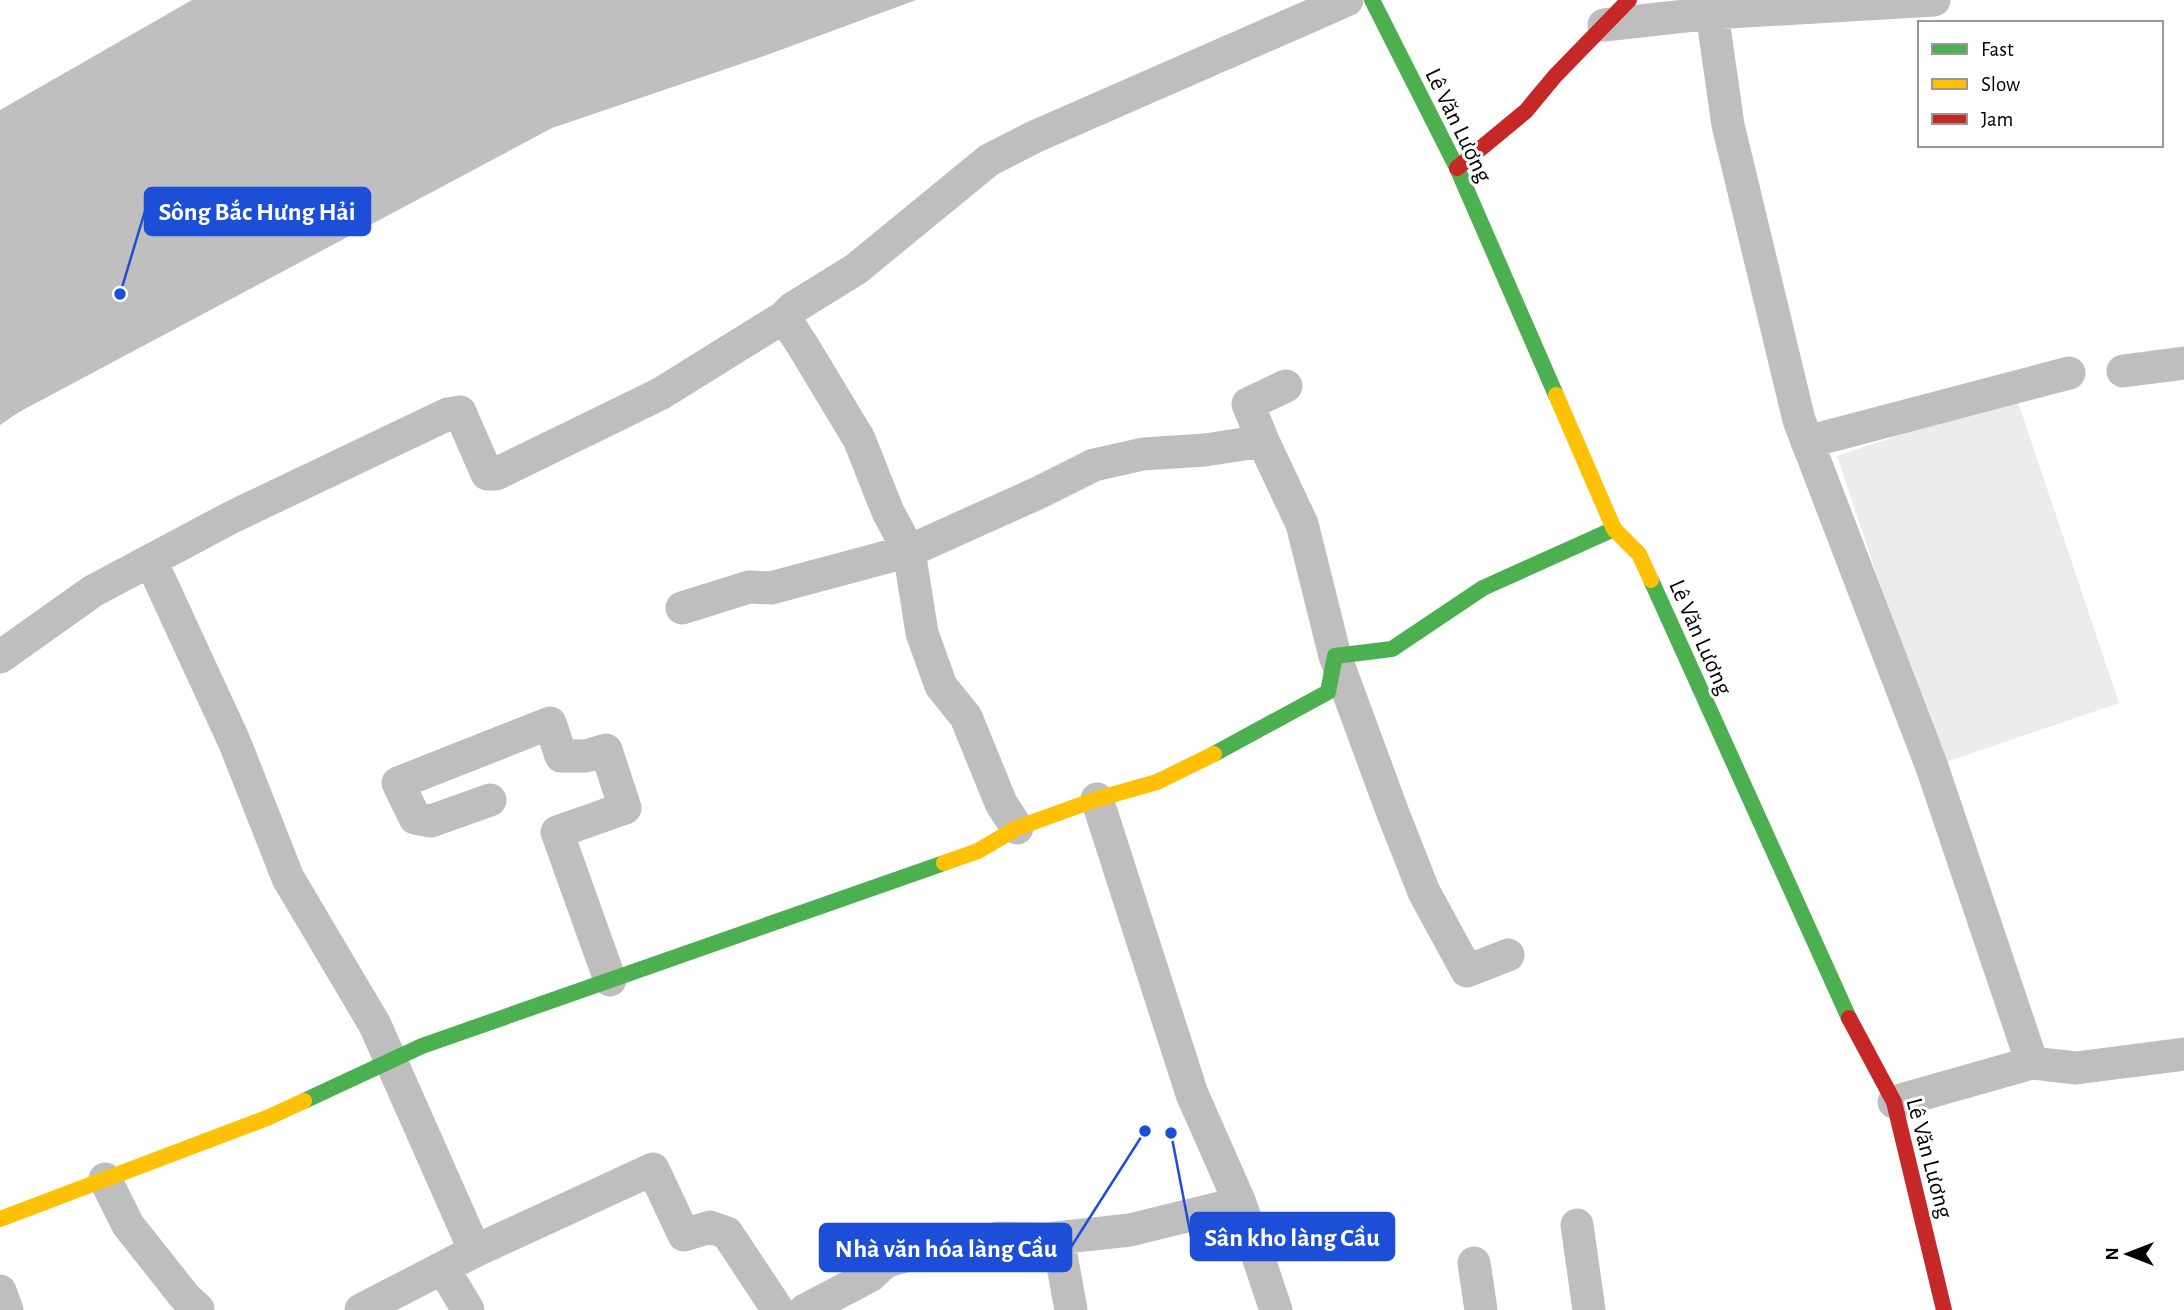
<svg xmlns="http://www.w3.org/2000/svg" width="2184" height="1310" font-family="'Alegreya Sans',sans-serif">
<style>
.green{fill:#ececec}
.water{fill:#bfbfbf}
.lines{fill:none;stroke-linecap:round;stroke-linejoin:round}
.street{stroke:#bebebe;stroke-width:33}
.fast{stroke:#4caf50;stroke-width:16}
.slow{stroke:#ffc107;stroke-width:16}
.jam{stroke:#c62828;stroke-width:16}
.labels{text-anchor:middle;stroke-width:6;stroke-linejoin:round;paint-order:stroke}
.street-label{font-size:24px;fill:#000;stroke:#fff}
.leader{fill:none;stroke:#1d4ed8;stroke-width:2.5}
.callout-dot{fill:#1d4ed8;stroke:#fff;stroke-width:2.5}
.callout{fill:#1d4ed8;stroke:#1d4ed8;stroke-width:2.5}
.callout-label{font-size:26px;text-anchor:middle;font-weight:bold;fill:#fff}
</style>
<rect width="100%" height="100%" fill="#fff"/>
<path class="green" d="M2016,396l103,307 -179,61 -103,-308z"/>
<path class="water" d="M192,0h724l-149,55 -215,73 -533,284 -19,13v-315z"/>
<g class="lines">
<path class="street" d="M1712,13l16,112 71,295 133,347 100,296
M1604,25l108,-12 222,-13
M784,317l19,29 56,93 29,73 21,39 13,82 19,53 25,31 35,86 16,25
M2123,371l61,-8
M1263,441l-15,-37 38,-18
M1807,442l262,-69
M151,561l83,180 54,137 87,147 100,226
M682,608l67,-21 22,1 138,-37 129,-58 56,-28 49,-11 62,-4 58,-9 39,83 33,132 59,160 30,76 43,79 41,-16
M0,657l93,-66 141,-75 214,-102 12,-2 27,62h9l164,-80 124,-77 9,-9 63,-39 133,-109 45,-23 313,-137
M1097,799l95,295 48,109 36,107
M490,800l-59,21 -16,-3 -17,-35 152,-60 11,33h25l20,-6 19,58 -68,24 53,148
M1894,1102l138,-39 44,5 108,-14
M105,1179l23,46 57,72 13,12
M1577,1225l12,85
M1058,1238l13,72
M1474,1263l7,47
M443,1268l25,42
M0,1291l7,19
M361,1310l114,-59 178,-82 31,66 26,-8 17,6 51,77
M805,1310l65,-34 15,-14 26,-8 25,-3 63,-13 48,1 83,-9 110,-27"/>
<path class="fast" d="M1372,0l85,168 99,227
M1651,580l198,438
M1214,754l114,-62 7,-36 57,-7 91,-61 131,-59
M304,1101l118,-55 522,-183"/>
<path class="slow" d="M1556,395l58,134 25,25 12,26
M944,863l34,-12 39,-23 80,-29 60,-17 57,-28
M0,1219l267,-101 37,-17"/>
<path class="jam" d="M1457,168l69,-57 29,-35 74,-76
M1849,1018l45,84 50,208"/>
</g>
<g class="labels">
<g class="street-label">
<text transform="translate(1459 125) rotate(64)" y="8">Lê Văn Lương</text>
<text transform="translate(1701 637) rotate(66)" y="8">Lê Văn Lương</text>
<text transform="translate(1930 1158) rotate(75)" y="8">Lê Văn Lương</text>
</g>
</g>
<path class="leader" d="M120 294L145 211M1171 1133L1191 1237M1145 1131L1071 1247"/>
<g class="callout-dot">
<circle cx="120" cy="294" r="7"/>
<circle cx="1171" cy="1133" r="7"/>
<circle cx="1145" cy="1131" r="7"/>
</g>
<g class="callout">
<rect x="145" y="188" width="225" height="47" rx="7"/>
<rect x="1191" y="1213" width="203" height="47" rx="7"/>
<rect x="820" y="1224" width="251" height="47" rx="7"/>
</g>
<g class="callout-label">
<text x="257" y="220">Sông Bắc Hưng Hải</text>
<text x="1292" y="1246">Sân kho làng Cầu</text>
<text x="946" y="1257">Nhà văn hóa làng Cầu</text>
</g>
<rect x="1918" y="21" width="245" height="126" fill="#ffffff" stroke="#999999" stroke-width="2"/>
<rect x="1932" y="44" width="35" height="10" fill="#4caf50" stroke="#999999" stroke-width="2"/>
<text x="1981" y="56" font-size="21" fill="#000000">Fast</text>
<rect x="1932" y="79" width="35" height="10" fill="#ffc107" stroke="#999999" stroke-width="2"/>
<text x="1981" y="91" font-size="21" fill="#000000">Slow</text>
<rect x="1932" y="114" width="35" height="10" fill="#c62828" stroke="#999999" stroke-width="2"/>
<text x="1981" y="126" font-size="21" fill="#000000">Jam</text>
<g transform="translate(2128 1254) rotate(270)" stroke="#ffffff" stroke-width="5" paint-order="stroke">
<path d="M0-5L12 26L0 18L-12 26Z" fill="#000000"/>
<text y="-10" font-size="19" font-weight="bold" text-anchor="middle" fill="#000000">N</text>
</g>
</svg>
